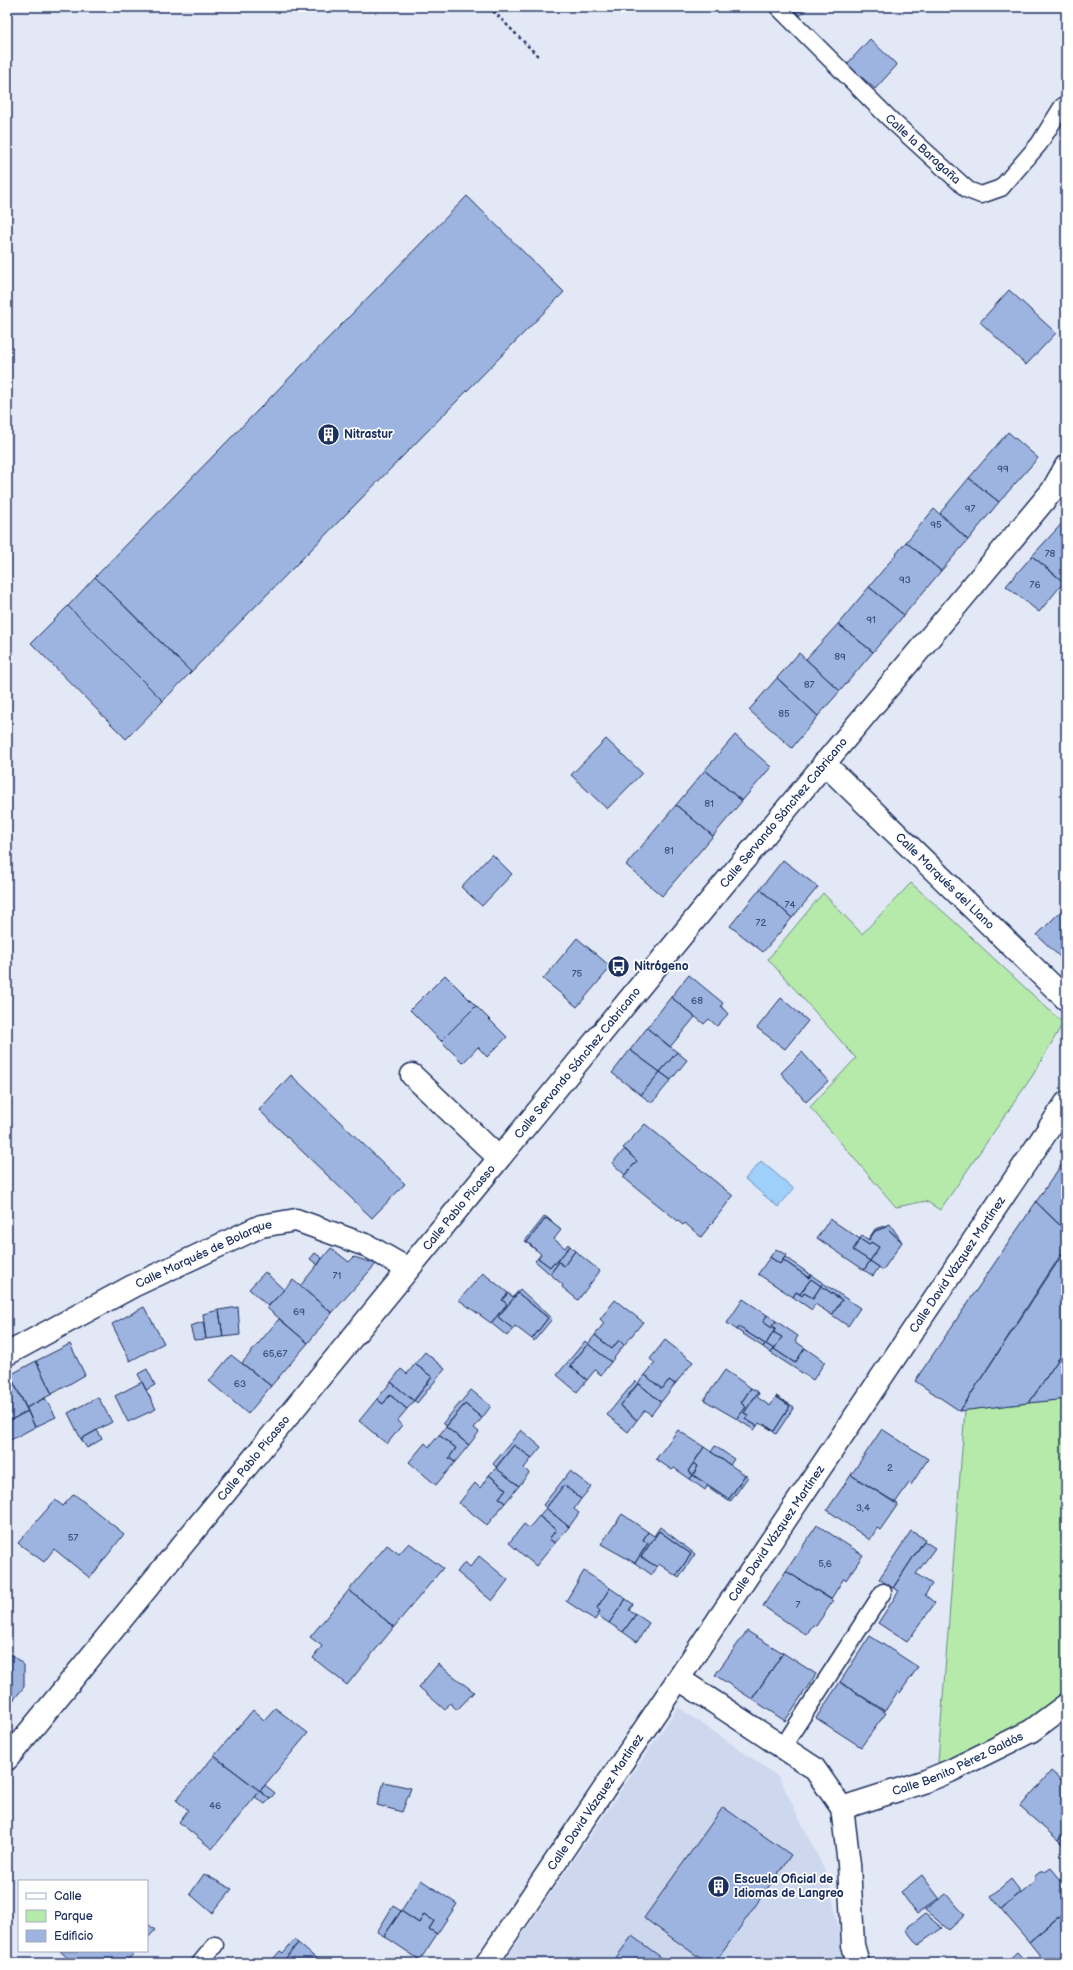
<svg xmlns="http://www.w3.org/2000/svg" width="1073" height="1970" font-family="'Balsamiq Sans',sans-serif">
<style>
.built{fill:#cdd8ef}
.green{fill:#b6eaab;stroke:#688c84}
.water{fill:#9fcffb;stroke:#6a8fbc}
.building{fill:#9db3e0;stroke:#1b2f5e}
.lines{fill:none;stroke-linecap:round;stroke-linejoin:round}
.lane-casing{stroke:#1b2f5e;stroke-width:19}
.street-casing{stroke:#1b2f5e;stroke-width:25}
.secondary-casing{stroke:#1b2f5e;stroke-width:25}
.path{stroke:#1b2f5e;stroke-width:2.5;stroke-dasharray:3 3;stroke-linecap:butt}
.lane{stroke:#fff;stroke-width:16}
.street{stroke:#fff;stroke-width:22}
.secondary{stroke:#fff;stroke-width:22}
.labels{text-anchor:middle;stroke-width:3.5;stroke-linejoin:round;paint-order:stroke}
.number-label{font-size:10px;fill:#3c507e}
.street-label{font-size:12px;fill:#1b2f5e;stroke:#fff}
.poi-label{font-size:12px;font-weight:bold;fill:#1b2f5e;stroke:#fff;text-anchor:start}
</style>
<rect width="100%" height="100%" fill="#e2e8f6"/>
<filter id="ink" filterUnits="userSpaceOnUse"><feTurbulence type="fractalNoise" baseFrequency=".025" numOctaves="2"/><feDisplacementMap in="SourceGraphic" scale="8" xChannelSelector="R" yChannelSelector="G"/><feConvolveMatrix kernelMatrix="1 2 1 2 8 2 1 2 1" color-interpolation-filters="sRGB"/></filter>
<g filter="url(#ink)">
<path class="built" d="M678,1707l101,70 50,102 16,84h-342z"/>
<path class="green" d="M911,883l46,41 106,99 -30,52 -93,135 -14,-9 -30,6 -86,-100 46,-49 -88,-99 55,-66 39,41z
M1066,1399v289c-29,36 -77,54 -117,75l-11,-1 27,-352z"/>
<path class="water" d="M761,1161l33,28 -16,18 -33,-28z"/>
<path class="building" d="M789,7h20l-11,10z
M870,39l27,26 -22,24 -28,-25z
M467,196l97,96 -373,380 -96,-95z
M1009,290l47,43 -30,32 -46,-43z
M1008,432l30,26 -39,44 -30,-24z
M969,478l30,24 -31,38 -28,-27z
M934,509l34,31 -27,31 -35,-29z
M1066,519v65l-34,-28z
M906,542l35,29 -37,44 -35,-28z
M1032,556l32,26 -25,30 -33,-26z
M95,577l96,95 -28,29 -95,-95z
M869,587l35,28 -31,37 -35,-28z
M68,606l95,95 -37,38 -95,-96z
M838,624l35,28 -33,39 -34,-32z
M799,653l41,38 -22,25 -41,-38z
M777,678l41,38 -26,32 -43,-38z
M735,735l36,32 -29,34 -37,-31z
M606,739l36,34 -35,36 -36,-34z
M705,770l37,31 -29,35 -37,-31z
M676,805l37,31 -51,60 -36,-31z
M492,854l20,20 -30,32 -21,-19z
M783,860l35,27 -26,31 -32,-29z
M760,889l32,29 -29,34 -33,-26z
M1066,906v57l-29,-28z
M577,938l34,29 -34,40 -34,-28z
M445,975l31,31 -35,35 -31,-31z
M689,975l34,28 -2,3 7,8 -11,12 -8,-7 -5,5 -33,-27z
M671,997l24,20 -25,30 -23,-19z
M781,998l27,23 -23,28 -28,-21z
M476,1006l31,31 -20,20 -9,-10 -15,16 -22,-22z
M647,1028l30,24 -17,20 -30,-22z
M630,1050l30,22 -19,23 -29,-22z
M677,1052l10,8 -16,20 -11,-8z
M802,1052l26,29 -22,21 -25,-29z
M660,1072l11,8 -19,23 -11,-8z
M291,1075l114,109 -33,34 -113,-108z
M645,1124l88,72 -32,41 -16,-14 -2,2 -60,-48 14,-16 -14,-13z
M625,1149l12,12 -12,14 -13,-12z
M1066,1158v73l-30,-29z
M1036,1202l30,29v18l-106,162 -45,-30z
M545,1216l16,13 -15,-11 -19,24 9,8 -11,-9z
M546,1218l15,12 -7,9 11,9 3,-4 2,2 -15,18 -2,-1 -3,4 -12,-9 3,-4 -14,-12z
M830,1219l30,20 -7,11 17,11 -6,9 -47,-32z
M890,1224l12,18 -16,-15 -11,4 -7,9 7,-11z
M886,1227l16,15 -19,28 -13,-9 9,-14 -8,-5 -2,3 -9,-6 2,-4 7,5 6,-9z
M860,1239l9,6 2,-3 8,5 -9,14 -17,-11z
M570,1246l5,5 -11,15 -5,-4 -9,12 -15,-13 3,-3 12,9 3,-4 2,1z
M331,1248l18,14 5,-5 22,7 -44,49 -32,-27z
M776,1249l10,6 -6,9 -10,-7z
M575,1251l25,20 -22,29 -16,-13 1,-2 -13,-11 9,-12 5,4z
M315,1253l7,5 -4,7 -8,-6z
M1062,1253h4v95l-37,55 -69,8z
M770,1257l10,7 3,-4 26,18 2,-3 12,8 -2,3 -10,-7 -11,15 -4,-2 -3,5 -35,-23z
M785,1257l26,18 -2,3 -26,-18z
M870,1261l9,6 -6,9 -9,-6z
M265,1272l19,18 -16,16 -19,-17z
M483,1273l25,20 -6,7 5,4 -16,19 -32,-23z
M811,1279l10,7 -8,12 -9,-5 -2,3 -2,-2z
M293,1280l39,33 -24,30 -41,-35z
M823,1283l37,25 -12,18 -16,-11 10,-15 -21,-14z
M821,1286l21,14 -10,15 -17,-11 -3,6 -19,-13 3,-5 6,4 2,-3 9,5z
M520,1289l32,30 -18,22 -2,-2 16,-21 -30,-25 -20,24 15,12 -6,7 -16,-13 16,-19 -5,-4 6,-7 5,4z
M518,1293l30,25 -16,21 -17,-13 -2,3 -15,-12z
M743,1299l24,16 -4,7 12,8 -9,14 8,5 -3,4 -8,-6 2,-3 -26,-17 -2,3 -10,-7z
M615,1300l28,22 -19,23 -5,-5 -7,9 -17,-14 9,-12 -4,-4z
M144,1307l20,36 -34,18 -18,-37z
M238,1307l2,28 -17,2 -4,-27z
M219,1310l4,27 -17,2 -3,-25z
M767,1315l9,6 -4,5 4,2 -1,2 -12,-8z
M279,1319l29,24 -37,43 -29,-23z
M776,1321l22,15 -3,5 10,7 -10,15 -21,-14 8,-12 -9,-5 3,-4 -4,-2z
M203,1322l3,17 -12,1 -4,-14z
M739,1327l26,17 -2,3 -26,-17z
M773,1332l9,5 -8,12 -8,-5z
M595,1335l17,14 7,-9 5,5 -13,17 -23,-18z
M665,1340l28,22 -18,22 -6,-4 -7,9 -17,-14 10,-12 -5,-4z
M585,1341l3,3 -18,22 17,14 -10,12 -20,-17z
M70,1344l15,31 -33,19 -16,-33z
M588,1344l23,18 -10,13 -6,-5 -8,10 -17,-14z
M805,1348l20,14 -12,18 -42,-27 3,-4 21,14z
M1066,1348v51l-37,4z
M425,1352l20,17 -28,34 -3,-3 18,-23 -17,-13z
M231,1355l40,31 -23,28 -39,-33z
M36,1361l16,33 -26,14 -16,-33z
M415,1364l17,13 -18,24 -23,-19 10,-13 6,5z
M147,1369l8,16 -9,5 -8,-16z
M725,1370l26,18 -10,15 5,4 -9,12 -33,-19z
M10,1375l18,36 -21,11v-45z
M645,1375l17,14 7,-9 6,4 -14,18 -23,-19z
M635,1381l3,3 -18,22 17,14 -9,12 -21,-17z
M142,1382l14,27 -28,13 -13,-26z
M391,1382l23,19 -7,8 -17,-14 -7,9 -6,-5z
M638,1383l23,19 -10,13 -6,-5 -8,10 -17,-14z
M751,1388l7,4 -14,21 4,2 -3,4 12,7 -3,4 -17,-11 9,-12 -5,-4z
M471,1390l20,16 -9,12 -17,-14 -19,22 -3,-3z
M758,1392l1,2 -2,3 13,9 6,-9 14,9 -16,25 -15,-8 -2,3 -12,-7 3,-4 -4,-2z
M390,1395l17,14 -10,12 5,4 -15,19 -28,-23 18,-22 6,5z
M776,1396l18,11 -18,27 -12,-10 10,7 16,-25z
M98,1397l14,25 -31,17 -13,-26z
M45,1398l11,19 -21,10 -9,-19z
M465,1404l17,14 -8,10 5,4 -10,13 -23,-18z
M28,1411l7,16 -28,15v-20z
M446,1427l23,18 -14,17 -6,-4 7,-10 -17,-13z
M882,1429l46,30 -17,26 -2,-2 -14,20 -44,-28z
M97,1430l5,9 -15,9 -6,-9z
M521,1430l20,17 -9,11 -18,-13 -18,22 -3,-3z
M678,1430l26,17 -16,24 5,4 -3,4 -16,-11 -2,2 -16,-11z
M439,1435l17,13 -7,10 6,4 -19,23 -27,-23 16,-19 4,4z
M514,1445l18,13 -8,10 5,5 -10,13 -23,-18z
M715,1446l19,13 -4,6 -19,-13z
M704,1447l41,28 -16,24 -36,-24 5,-9 -4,-3z
M694,1463l4,3 -5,9 -5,-4z
M496,1468l23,18 -14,17 -6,-5 7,-9 -17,-14z
M570,1471l21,16 -10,12 -17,-14 -18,23 -3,-3z
M489,1475l17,14 -7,9 6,5 -18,22 -28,-22 16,-20 5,5z
M693,1475l36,24 16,-24 3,2 -18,25 -23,-16 -2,4 -15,-11z
M851,1475l47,29 -18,26 -3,-2 -7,12 -43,-30z
M564,1485l17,14 -7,10 5,4 -10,14 -23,-19z
M74,1494l50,40 -34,44 -36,-29 -10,13 -26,-19 37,-43 8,6z
M546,1508l23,19 -14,16 -6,-4 7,-9 -17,-14z
M622,1514l26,18 -5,8 5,3 -13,20 -34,-19z
M539,1516l17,14 -7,9 6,4 -19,23 -27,-23 15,-19 5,4z
M817,1525l46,30 -17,25 -2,-2 -13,21 -45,-28z
M660,1527l35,27 -16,24 -3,-2 15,-22 -32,-23 -18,26 16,10 -5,8 -17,-12 13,-20 -5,-3 5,-8 6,4z
M659,1531l32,23 -15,22 -17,-12 -2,3 -16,-10z
M911,1531l14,8 -32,49 -14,-9z
M924,1541l11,7 -19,26 16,10 -7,11 10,8 -28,39 -29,-19 21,-32 -6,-3z
M409,1543l34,25 -49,59 -45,-37 38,-45 12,9z
M479,1556l29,24 -16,21 -35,-29 8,-10 5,5z
M584,1571l26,17 -13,20 3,3 -5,9 -29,-19z
M786,1571l47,30 -17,25 -3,-1 -7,10 -43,-29z
M610,1588l16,11 -17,24 -12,-8 3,-4 -3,-3z
M349,1590l45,37 -47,58 -34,-27 9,-12 -12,-9z
M626,1599l7,5 -4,6 7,4 -13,18 -14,-9z
M636,1614l13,9 -12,19 -14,-10z
M747,1631l36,22 -31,46 -37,-24z
M870,1636l48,31 -18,26 -2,-2 -13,20 -45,-29z
M7,1651l17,14v22l-14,17 -3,-3z
M783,1653l33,21 -31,47 -33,-22z
M438,1664l36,28 -17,18 -7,-7 -5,7 -26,-23z
M840,1682l46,31 -25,34 -45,-29z
M275,1708l33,25 -48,58 -46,-35 39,-46 11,10z
M214,1756l46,35 -48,58 -33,-27 9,-12 -12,-10z
M1051,1771l15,13v46l-8,10 -38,-33z
M384,1782l27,6 -9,24 -25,-7z
M265,1785l10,8 -5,6 -10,-8z
M260,1791l10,8 -5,5 -10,-7z
M723,1807l68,48 -76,108h-8l-63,-45z
M1066,1830v18l-8,-8z
M1051,1868l15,18v25l-37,31 -28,-33 34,-28v-5l5,-4h5z
M204,1874l28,15 -20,24 -22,-19z
M922,1875l17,23 -22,16 -16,-22z
M1011,1879l10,13 -20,17 -10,-13z
M421,1880l36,24 -20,30 -8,-5 5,-8 -10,-7 -5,9 -18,-12z
M946,1894l19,21 -16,15 -24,-20z
M393,1906l8,5 -17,25 -7,-4z
M401,1911l18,12 5,-9 10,7 -5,8 8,5 -17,26 -36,-24z
M925,1914l17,14 -24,17 -13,-16z
M1058,1917l8,10v36h-20l-17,-21z
M147,1923l8,7 -8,9z
M632,1936l37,27h-57z
M294,1940l4,3 -16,20h-5l-4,-4 7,-8 3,2z
M298,1943l21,18 -2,2h-35z
M60,1951h76l-11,12h-52z
M1017,1952l8,9 -3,2h-17z"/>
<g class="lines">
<defs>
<g id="lane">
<path id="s1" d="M778,7l112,112 78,71 13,5 20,-7 38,-44 23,-37 4,-3"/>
<path d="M782,1748l101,-156"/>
<path d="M200,1963l15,-18"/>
</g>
<g id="street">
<path id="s2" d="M824,763l242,236"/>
<path d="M412,1075l87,83"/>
<path id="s3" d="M7,1354l126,-68 128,-60 35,-6 72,26 40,23"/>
<path d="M679,1679l135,89 28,40 7,56 4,81 5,18"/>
<path id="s4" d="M842,1808l84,-27 24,-10 81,-40 35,-26"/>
<path id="s5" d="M487,1963l579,-860"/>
</g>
<g id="secondary">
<path id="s6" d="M7,1759l712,-869 333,-399 14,-25"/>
</g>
</defs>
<use href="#lane" class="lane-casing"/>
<use href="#street" class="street-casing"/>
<use href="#secondary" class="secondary-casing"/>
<path class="path" d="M489,7l50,50"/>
<use href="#lane" class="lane"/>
<use href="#street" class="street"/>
<use href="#secondary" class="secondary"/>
</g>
</g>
<defs>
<symbol id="building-disc" viewBox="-11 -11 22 22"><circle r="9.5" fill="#1b2f5e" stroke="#fff"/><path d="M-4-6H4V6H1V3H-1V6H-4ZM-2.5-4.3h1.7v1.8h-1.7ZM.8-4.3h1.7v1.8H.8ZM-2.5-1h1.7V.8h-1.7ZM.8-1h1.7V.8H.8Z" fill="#fff"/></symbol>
<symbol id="bus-disc" viewBox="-11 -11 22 22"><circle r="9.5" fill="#1b2f5e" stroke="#fff"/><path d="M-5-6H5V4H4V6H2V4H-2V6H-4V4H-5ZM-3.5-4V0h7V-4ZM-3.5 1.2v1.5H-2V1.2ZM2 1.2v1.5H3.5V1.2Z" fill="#fff"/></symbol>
</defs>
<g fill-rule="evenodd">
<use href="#building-disc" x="316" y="422" width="25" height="25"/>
<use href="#bus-disc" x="606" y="954" width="25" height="25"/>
<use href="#building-disc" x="706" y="1874" width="25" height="25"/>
</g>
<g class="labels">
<g class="number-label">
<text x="1003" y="472">99</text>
<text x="970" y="512">97</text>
<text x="936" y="528">95</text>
<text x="1050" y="557">78</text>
<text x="905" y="583">93</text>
<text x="1035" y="588">76</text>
<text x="871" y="623">91</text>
<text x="840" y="660">89</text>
<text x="809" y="688">87</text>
<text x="784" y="717">85</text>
<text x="709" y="807">81</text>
<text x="669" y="854">81</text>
<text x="790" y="908">74</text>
<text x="761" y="926">72</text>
<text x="577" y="977">75</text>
<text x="697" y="1004">68</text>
<text x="337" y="1279">71</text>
<text x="299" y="1315">69</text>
<text x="275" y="1357">65,67</text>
<text x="240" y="1387">63</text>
<text x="890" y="1471">2</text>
<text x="863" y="1511">3,4</text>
<text x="73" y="1541">57</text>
<text x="825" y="1567">5,6</text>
<text x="798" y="1608">7</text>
<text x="215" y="1809">46</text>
</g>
<g class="street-label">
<text dy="4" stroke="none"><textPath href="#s1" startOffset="203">Calle la Baragaña</textPath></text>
<text dy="4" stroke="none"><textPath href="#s6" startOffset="1224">Calle Servando Sánchez Cabricano</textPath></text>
<text dy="4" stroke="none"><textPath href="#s2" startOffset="169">Calle Marqués del Llano</textPath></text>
<text dy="4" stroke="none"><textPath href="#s6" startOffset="900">Calle Servando Sánchez Cabricano</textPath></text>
<text dy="4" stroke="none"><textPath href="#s6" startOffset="713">Calle Pablo Picasso</textPath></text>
<text dy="4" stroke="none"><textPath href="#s3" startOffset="221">Calle Marqués de Bolarque</textPath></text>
<text dy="4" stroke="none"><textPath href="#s5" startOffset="842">Calle David Vázquez Martínez</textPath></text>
<text dy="4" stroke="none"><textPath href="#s6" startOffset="389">Calle Pablo Picasso</textPath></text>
<text dy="4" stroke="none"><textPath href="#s5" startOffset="518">Calle David Vázquez Martínez</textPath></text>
<text dy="4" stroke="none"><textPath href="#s4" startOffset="124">Calle Benito Pérez Galdós</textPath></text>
<text dy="4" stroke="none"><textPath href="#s5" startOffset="194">Calle David Vázquez Martínez</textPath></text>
</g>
<g class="poi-label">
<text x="344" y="438">Nitrastur</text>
<text x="634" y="970">Nitrógeno</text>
<text x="734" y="1883">Escuela Oficial de<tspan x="734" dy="14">Idiomas de Langreo</tspan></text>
</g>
</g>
<rect width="1073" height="1970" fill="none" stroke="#fff" stroke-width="24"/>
<rect x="12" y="12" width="1049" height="1946" fill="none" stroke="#1b2f5e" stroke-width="1.5" filter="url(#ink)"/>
<rect x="18" y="1880" width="130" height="72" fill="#ffffff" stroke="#a4acbf"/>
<rect x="26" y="1893" width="20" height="6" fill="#ffffff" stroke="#a4acbf"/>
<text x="54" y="1900" font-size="12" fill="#1b2f5e">Calle</text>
<rect x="26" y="1910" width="20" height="12" fill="#b6eaab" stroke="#a4acbf"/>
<text x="54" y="1920" font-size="12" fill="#1b2f5e">Parque</text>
<rect x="26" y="1930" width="20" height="12" fill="#9db3e0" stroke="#a4acbf"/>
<text x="54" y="1940" font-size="12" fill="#1b2f5e">Edificio</text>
</svg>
